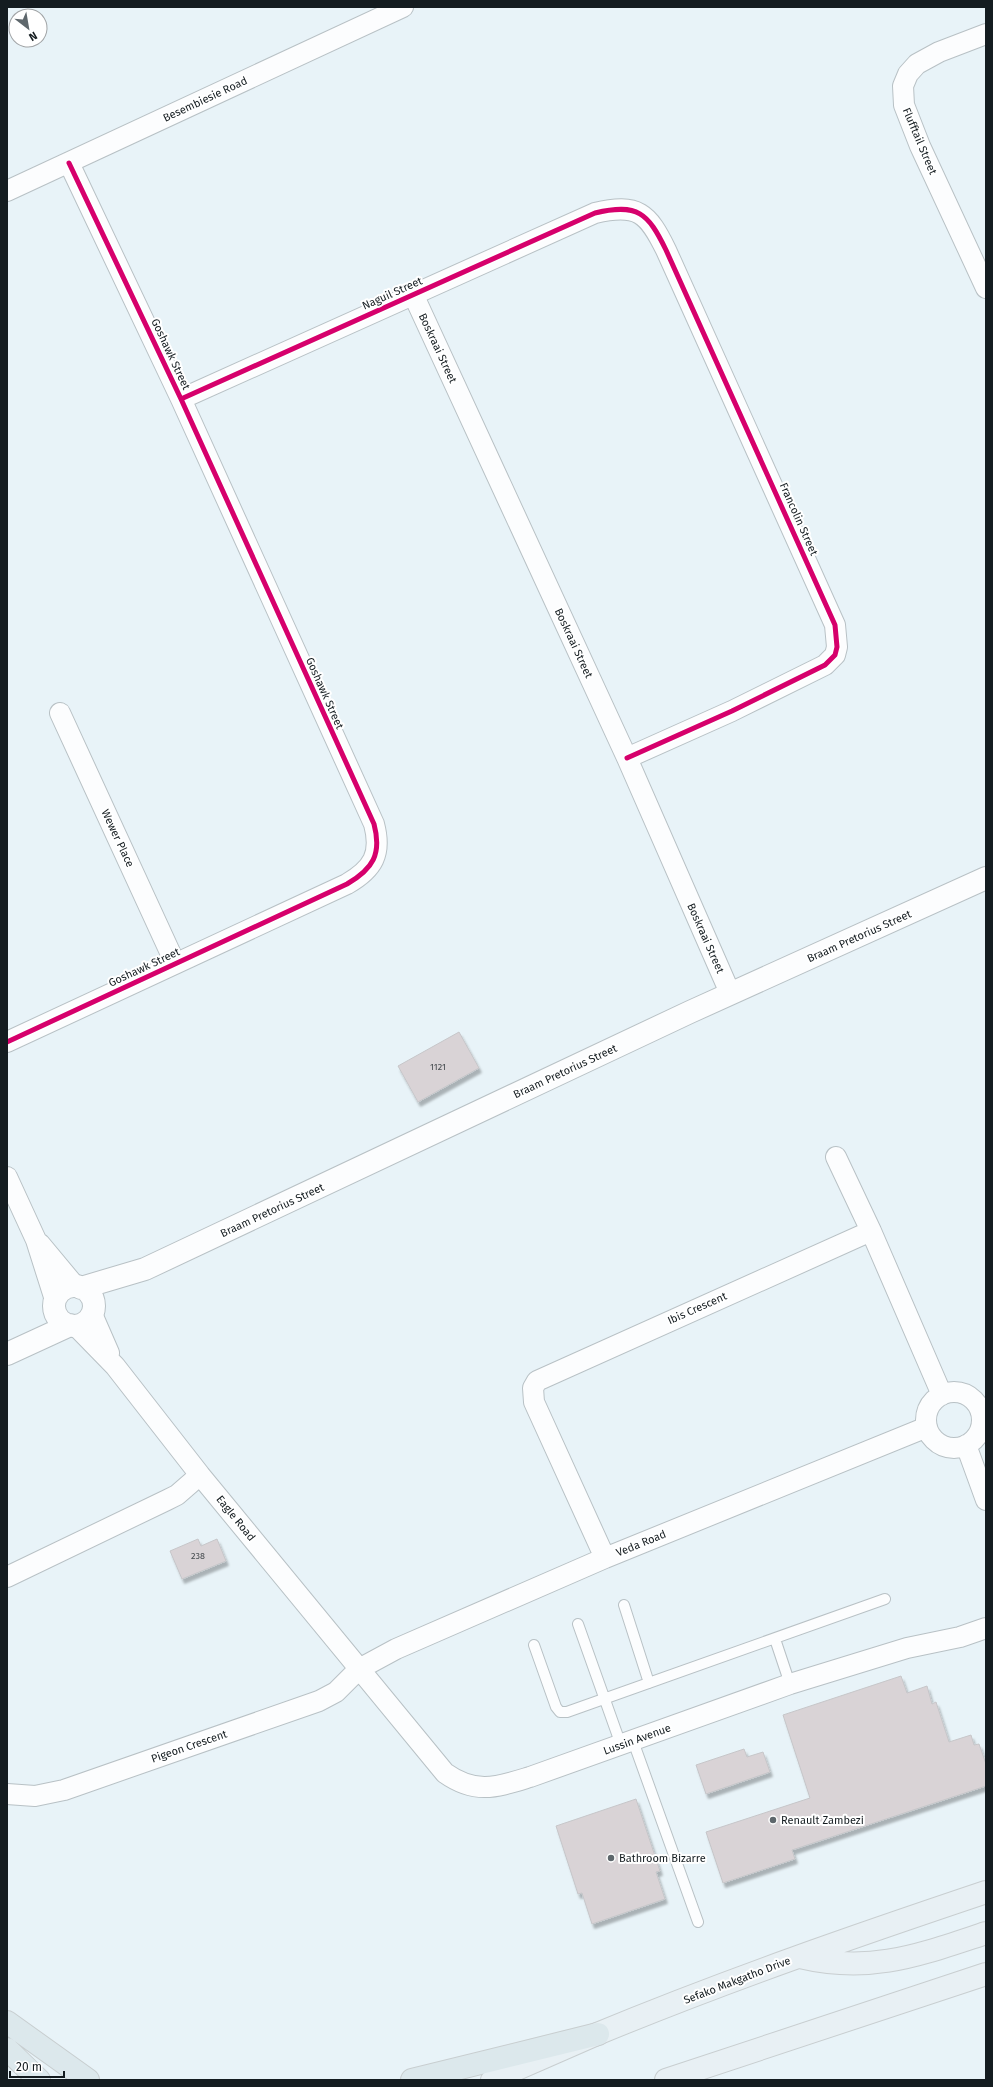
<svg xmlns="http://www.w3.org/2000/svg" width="993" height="2087" font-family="'Fira Sans',sans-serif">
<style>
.building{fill:#d9d3d6;stroke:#c6c6c9;filter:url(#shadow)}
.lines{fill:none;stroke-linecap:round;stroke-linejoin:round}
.service-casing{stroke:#b8c1c5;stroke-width:12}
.minor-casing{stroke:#b8c1c5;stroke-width:22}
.tertiary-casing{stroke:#b8c1c5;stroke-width:24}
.primary-casing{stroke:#c8ced0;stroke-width:24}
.motorway-casing{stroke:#c8ced0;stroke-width:24}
.service{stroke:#fcfdfe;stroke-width:10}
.minor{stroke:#fcfdfe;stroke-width:20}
.tertiary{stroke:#fcfdfe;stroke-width:22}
.primary{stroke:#e8f0f4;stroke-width:22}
.motorway{stroke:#dce8ec;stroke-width:22}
.cycleway-casing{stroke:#fff;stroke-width:8}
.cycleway{stroke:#d6006c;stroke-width:5}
.poi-dot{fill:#5e676c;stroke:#fff;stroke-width:1.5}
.labels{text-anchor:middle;stroke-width:4;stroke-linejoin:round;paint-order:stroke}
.number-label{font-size:9px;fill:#454a4e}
.street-label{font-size:11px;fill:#141c20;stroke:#fff}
.poi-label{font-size:11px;fill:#141c20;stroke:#fff;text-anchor:start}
</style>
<defs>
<filter id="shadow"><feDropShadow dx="2.5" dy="4.5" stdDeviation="1" flood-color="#0004"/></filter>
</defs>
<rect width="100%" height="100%" fill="#e8f3f8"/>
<path class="building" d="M459,1032l20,36 -61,34 -20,-36z
M198,1539l3,7 16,-7 9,22 -44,18 -12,-28z
M901,1676l6,17 20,-7 5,18 4,-2 13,40 22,-7 3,10 5,-1 7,20v22l-194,64 3,9 -72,24 -17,-51 104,-34 -27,-83z
M744,1749l3,8 16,-5 7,20 -64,22 -10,-29z
M636,1799l24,72 -4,1 9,27 -73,25 -10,-31 -4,1 -22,-68z"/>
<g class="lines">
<defs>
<path id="service" d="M624,1605l25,78
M578,1624l43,121
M775,1639l15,45
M534,1645l22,62 4,5h7l318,-113
M633,1741l65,181"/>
<path id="minor" d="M986,34l-47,18 -22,12 -9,10 -5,12 1,19 16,41 66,142
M7,191l396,-184
M413,294l214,464 103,235
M181,399l414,-186c43,-10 53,0 71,37l169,375 2,22 -2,8 -10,10 -93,46 -105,47
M60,713l115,250
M7,1042l340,-158c26,-15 35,-30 27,-60l-193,-425 -112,-236
M836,1157l35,74 71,164
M7,1177l29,63 19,60
M40,1244l35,42
M92,1314l17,39
M75,1325l40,41 85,109 245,298c31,22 52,14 85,4l260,-93 117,-36 53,-11 26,-9
M926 1420a28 28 0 1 1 56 0a28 28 0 1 1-56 0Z
M966,1445l20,55
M605,1558l-71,-156 -1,-14 4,-7 334,-150
M7,1577l160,-77 10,-5 23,-20
M7,1794l28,2 29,-6 255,-89 17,-9 23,-23 37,-20 209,-91 322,-131"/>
<path id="tertiary" d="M54 1306a20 20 0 1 1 40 0a20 20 0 1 1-40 0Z
M81,1288l64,-19 545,-257 296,-134
M7,1354l63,-29"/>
<path id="primary" d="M800,1957c71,17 119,-2 186,-24
M492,2080c35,-15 70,-31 105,-46 128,-53 258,-98 389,-142
M666,2080l320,-106"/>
<path id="motorway" d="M7,2022l81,58
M7,2049l32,31
M412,2080l186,-46"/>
</defs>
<use href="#service" class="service-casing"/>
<use href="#minor" class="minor-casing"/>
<use href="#tertiary" class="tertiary-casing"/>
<use href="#primary" class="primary-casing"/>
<use href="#motorway" class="motorway-casing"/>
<use href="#service" class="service"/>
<use href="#minor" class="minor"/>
<use href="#tertiary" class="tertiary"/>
<use href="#primary" class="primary"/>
<use href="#motorway" class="motorway"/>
<defs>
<path id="cycleway" d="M181,399l414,-186c43,-10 53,0 71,37l169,375 2,22 -2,8 -10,10 -93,46 -105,47
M7,1042l340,-158c26,-15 35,-30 27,-60l-193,-425 -112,-236"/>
</defs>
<use href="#cycleway" class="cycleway-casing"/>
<use href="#cycleway" class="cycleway"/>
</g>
<g class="poi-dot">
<circle cx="773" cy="1820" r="4"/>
<circle cx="611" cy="1858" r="4"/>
</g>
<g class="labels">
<g class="number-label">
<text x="438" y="1070">1121</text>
<text x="198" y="1559">238</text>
</g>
<g class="street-label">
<text transform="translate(205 99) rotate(-25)" y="4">Besembiesie Road</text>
<text transform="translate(920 141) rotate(67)" y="4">Flufftail Street</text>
<text transform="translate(392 293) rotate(-24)" y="4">Naguil Street</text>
<text transform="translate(438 348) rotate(65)" y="4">Boskraai Street</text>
<text transform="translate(171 354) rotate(65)" y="4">Goshawk Street</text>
<text transform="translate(799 519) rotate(66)" y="4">Francolin Street</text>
<text transform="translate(574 643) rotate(65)" y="4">Boskraai Street</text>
<text transform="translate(325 693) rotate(66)" y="4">Goshawk Street</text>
<text transform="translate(118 838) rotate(65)" y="4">Wewer Place</text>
<text transform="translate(859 936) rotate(-24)" y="4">Braam Pretorius Street</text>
<text transform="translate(706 938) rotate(66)" y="4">Boskraai Street</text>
<text transform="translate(144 967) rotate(-25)" y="4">Goshawk Street</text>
<text transform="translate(565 1071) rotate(-25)" y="4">Braam Pretorius Street</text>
<text transform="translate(272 1210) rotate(-25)" y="4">Braam Pretorius Street</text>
<text transform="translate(697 1308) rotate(-24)" y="4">Ibis Crescent</text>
<text transform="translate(236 1518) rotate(51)" y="4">Eagle Road</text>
<text transform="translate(641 1543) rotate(-22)" y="4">Veda Road</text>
<text transform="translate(637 1739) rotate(-20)" y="4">Lussin Avenue</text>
<text transform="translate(189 1746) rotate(-19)" y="4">Pigeon Crescent</text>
<text transform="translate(737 1980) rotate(-21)" y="4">Sefako Makgatho Drive</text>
</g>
<g class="poi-label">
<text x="781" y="1824">Renault Zambezi</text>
<text x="619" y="1862">Bathroom Bizarre</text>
</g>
</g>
<rect width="993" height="2087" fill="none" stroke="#141c20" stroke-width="16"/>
<g transform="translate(28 28) rotate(149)"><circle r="19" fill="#ffffff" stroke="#a1a4a6"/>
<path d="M0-3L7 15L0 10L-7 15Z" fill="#5e676c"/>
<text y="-6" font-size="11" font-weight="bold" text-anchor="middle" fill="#141c20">N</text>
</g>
<path d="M10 2071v6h54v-6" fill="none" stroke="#141c20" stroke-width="2"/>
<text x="16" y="2071" font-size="12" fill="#141c20" stroke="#ffffff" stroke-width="3" paint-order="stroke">20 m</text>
</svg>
